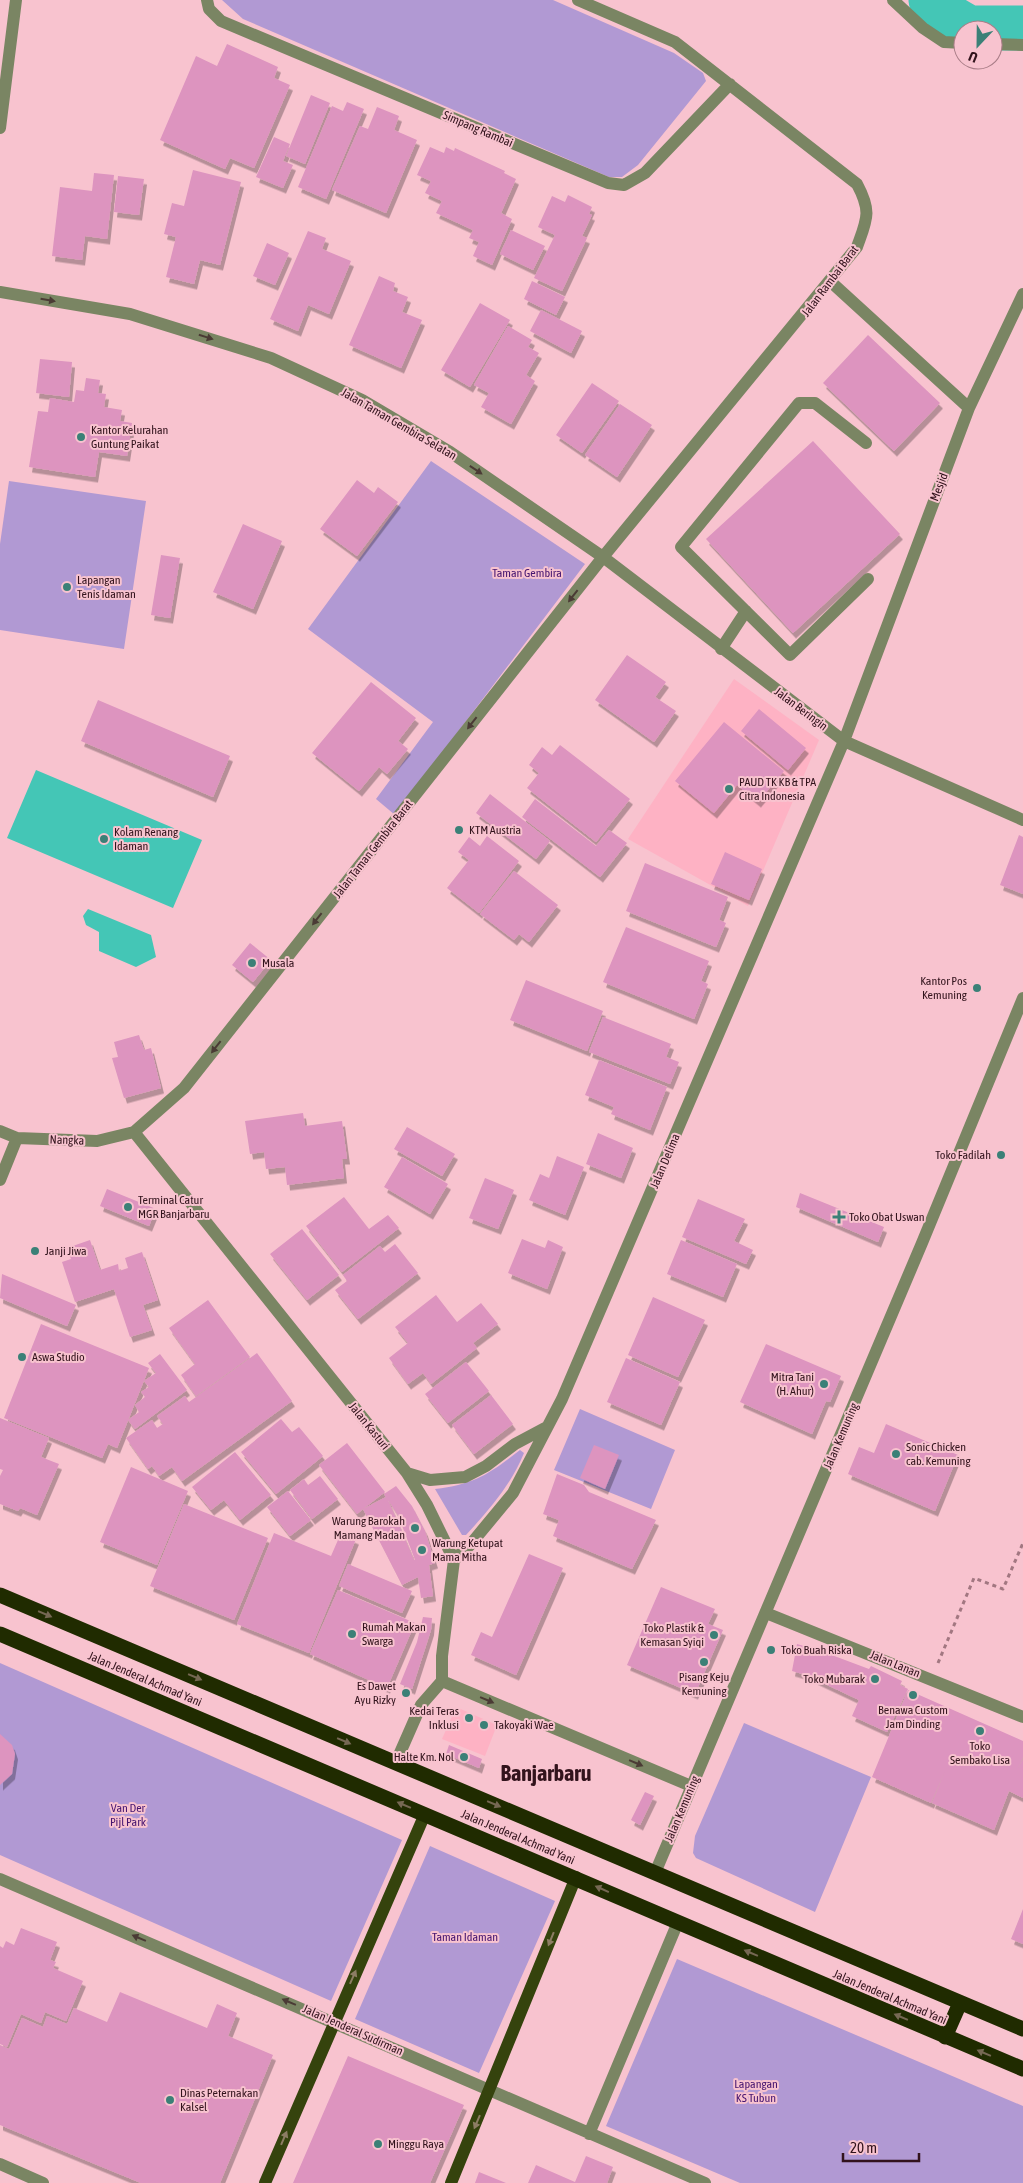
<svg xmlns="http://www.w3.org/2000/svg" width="1023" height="2183" font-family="'Asap Condensed',sans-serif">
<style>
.built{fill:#feb2c4}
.green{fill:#b199d3}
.water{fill:#44c6b6}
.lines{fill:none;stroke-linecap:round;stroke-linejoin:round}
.river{stroke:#44c6b6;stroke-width:45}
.building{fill:#dd94bf;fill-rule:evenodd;filter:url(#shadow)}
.path{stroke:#a27781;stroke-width:3;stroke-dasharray:4 4;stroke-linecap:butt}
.minor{stroke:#7a8563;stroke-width:12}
.major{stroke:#35430d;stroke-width:12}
.highway{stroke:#202b00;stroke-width:15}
.oneway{fill:#4b3b35}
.oneway2{fill:#766853}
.oneway3{fill:#8d7d64}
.poi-dot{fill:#3b8077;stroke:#f8c3cf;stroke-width:2}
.labels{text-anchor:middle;stroke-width:4;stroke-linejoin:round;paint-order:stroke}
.street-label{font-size:12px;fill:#32131c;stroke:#f8c3cf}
.poi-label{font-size:12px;fill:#32131c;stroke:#f8c3cf;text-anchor:start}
.park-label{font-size:12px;fill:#461570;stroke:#f8c3cf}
.town-label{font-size:22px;font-weight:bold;fill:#32131c;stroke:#f8c3cf}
</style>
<defs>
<filter id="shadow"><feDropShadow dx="3" dy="5.5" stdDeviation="0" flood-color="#0004"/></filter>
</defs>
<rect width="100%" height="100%" fill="#f8c3cf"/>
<path class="built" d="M734,679l85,61 -71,166 -120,-67z
M456,1707l41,18 -12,31 -43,-17z"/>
<path class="green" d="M222,0h331l121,53 29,20 3,8 -68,84 -16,12h-13l-366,-158z
M431,461l154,103 -190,251 -19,-16 57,-77 -125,-93z
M9,481l137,20 -22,148 -124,-19v-86z
M580,1409l95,41 -24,59 -97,-39z
M520,1450l4,3c-13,32 -35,57 -58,82h-4l-27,-46c40,-5 54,-15 85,-39z
M0,1663l402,177 -71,161 -331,-146z
M744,1723l127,54 -56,135 -119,-54 -3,-5 2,-17z
M430,1846l125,55 -76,172 -124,-54z
M677,1959l346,147v77h-283l-134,-57z"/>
<path class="water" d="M36,770l166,70 -29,68 -166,-70z
M88,909l63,26 5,22 -20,10 -37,-16v-19l-13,-7 -3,-9z"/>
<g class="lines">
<path class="river" d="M931,0l21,18 17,10h54"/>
</g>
<path class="building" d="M227,44l51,23 -4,11 16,7 -36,83 -24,-10 -5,11 -65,-29 36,-84 21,10z
M311,95l19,8 -25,61 -19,-8z
M347,102l17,7 -38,90 -28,-12 34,-81 11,5z
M377,107l22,9 -5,14 23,10 -31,73 -54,-23 28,-64 8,3z
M274,137l16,7 -7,17 10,4 -10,23 -27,-11z
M430,147l14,6 2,-6 8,4 1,-3 50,23 -1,2 12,6 -15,34 11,6 -20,46 -19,-9 6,-14 -10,-4 4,-8 -37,-17 6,-12 -17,-8 6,-12 -14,-6z
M193,170l48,12 -21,83 -20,-5 -6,24 -28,-7 10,-40 -12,-3 8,-31 12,3z
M94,173l20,2 -7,64 -22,-3 -3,24 -30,-4 8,-69 32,4z
M118,176l26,3 -5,36 -25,-3z
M568,195l24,12 -3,7 3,1 -10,21 5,2 -25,53 -28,-13 21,-43 -17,-8 14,-31 13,6z
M511,230l34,16 -12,24 -33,-16z
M308,231l18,7 -4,11 29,12 -22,53 -21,-9 -10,26 -28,-12z
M267,243l22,10 -14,32 -22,-9z
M379,276l16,7 -2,8 15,6 -6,15 20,8 -21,48 -52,-23z
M532,281l33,16 -9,18 -32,-16z
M480,303l30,17 -40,67 -29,-17z
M541,310l41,21 -11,22 -41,-22z
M508,326l24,14 -4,7 11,6 -13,22 9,6 -24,43 -30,-17 8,-14 -15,-8z
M868,335l72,68 -46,48 -71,-68z
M40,359l32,3 -3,35 -33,-4z
M86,378l14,2 -2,13 8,1 -2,13 18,3 -2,11 12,2 -5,33 -28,-4 -4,25 -66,-10 9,-56 10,1 2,-14 24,4 2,-12 8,1z
M592,383l27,18 -37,52 -26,-18z
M620,404l32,21 -35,52 -32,-22z
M813,441l87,93 -107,99 -87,-94z
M357,480l17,13 4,-6 20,15 -41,54 -37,-27z
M243,524l39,17 -29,68 -40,-17z
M161,555l19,3 -10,60 -19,-3z
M627,655l39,27 -11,15 21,14 -22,31 -59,-42z
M371,682l45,36 -18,23 10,8 -21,25 -8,-7 -20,24 -47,-38z
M98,700l132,56 -17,41 -132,-56z
M759,709l47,39 -18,22 -47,-39z
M724,722l60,49 -26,31 -21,-17 -23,28 -39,-32z
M560,745l70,54 -34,43 -69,-54 12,-15 -10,-8 13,-18 10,8z
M490,794l60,47 -14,18 -60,-46z
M535,799l61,47 13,-16 18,13 -27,34 -78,-60z
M1019,835l4,2v57l-23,-9z
M487,836l32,25 -40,52 -32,-25 22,-28 -11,-8 11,-15 11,9z
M725,852l37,17 -13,31 -38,-16z
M645,863l83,34 -9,23 7,3 -10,24 -90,-36z
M514,871l44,34 -29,37 -10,-8 -5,6 -34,-26z
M626,927l83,34 -8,20 7,3 -14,35 -91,-37z
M250,943l21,17 -18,22 -21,-17z
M526,980l77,31 -16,40 -77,-31z
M603,1017l68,27 -5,13 13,5 -9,22 -81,-32z
M139,1035l5,15 7,-2 10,40 -37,10 -12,-40 6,-1 -4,-15z
M599,1060l68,27 -17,43 -39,-16 3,-7 -29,-12z
M303,1113l2,13 37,-5 5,38h-5l2,19 -57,7 -2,-18 -19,2 -2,-17 -14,2 -5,-33z
M407,1127l48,27 -13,22 -48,-27z
M598,1133l35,15 -12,30 -35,-14z
M557,1156l27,11 -19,48 -36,-15 11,-26 9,4z
M402,1157l46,27 -18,30 -46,-27z
M485,1178l29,12 -16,39 -29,-11z
M107,1189l49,20 -7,17 -49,-20z
M800,1193l84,34 -6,15 -82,-35z
M344,1197l25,32 19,-14 11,13 -57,44 -36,-46z
M698,1199l47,20 -11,22 19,9 -7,14 -64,-27z
M302,1229l37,46 -32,25 -37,-46z
M522,1239l23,9 3,-8 15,7 -16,42 -39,-16z
M90,1240l10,30 18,-6 1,7 9,-3 -3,-10 17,-6 16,48 -15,5 9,25 -22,7 -16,-48 -39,13 -13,-40 9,-3 -4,-11z
M681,1240l56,24 -14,33 -56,-23z
M395,1244l23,29 -60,46 -23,-29 12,-9 -4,-6 37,-29 5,6z
M2,1274l74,31 -9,21 -67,-28z
M436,1295l21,27 24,-19 17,21 -25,19 4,5 -46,36 -8,-11 -15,11 -19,-26 19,-15 -13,-16z
M653,1297l52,23 -27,57 -50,-22z
M208,1300l42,57 -54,39 -15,-21 14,-11 -26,-36z
M41,1324l108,44 -32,80 -9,-4 -6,14 -98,-40z
M766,1344l75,32 -11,26 -4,-1 -14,33 -72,-32z
M257,1353l35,48 -110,80 -10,-14 -13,9 -7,-10 -4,3 -22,-31 26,-18 5,8 6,-4 -6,-8 28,-20 4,6z
M160,1354l27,36 -52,39 -7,-9 11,-8 -4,-7 10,-8 -4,-5 8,-5 -5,-6 12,-8 -8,-10z
M626,1358l54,24 -19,43 -54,-23z
M466,1362l23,29 -41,32 -23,-29z
M491,1395l22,29 -39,30 -22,-29z
M0,1418l49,20 -8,19 18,7 -22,51 -17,-7 -2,3 -18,-7v-28l3,-6 -3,-1z
M281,1419l11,13 7,-5 24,29 -47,38 -35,-42z
M886,1424l72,31 -23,56 -87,-37 11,-27 15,6z
M347,1443l38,49 -22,17 23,-12 -2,-3 12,-8 16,20 13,25 10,32 -6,2 4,31 -12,2 -3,-21 -16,8 -39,-76 -6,5 -38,-49zM388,1500l10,15 17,45h-1z
M594,1445l25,10 -14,34 -25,-11z
M235,1452l36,43 -31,25 -16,-20 -13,10 -19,-23z
M131,1467l57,24 -31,74 -57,-23z
M557,1474l27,11 5,7 67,28 -24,49 -79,-33 6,-16 -16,-6z
M320,1476l18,23 -26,20 -22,-29 14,-11 4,6z
M288,1491l23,29 -21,16 -23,-29z
M184,1504l84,34 -34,82 -84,-34z
M274,1533l57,23 10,-23 15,6 -47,114 -72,-29z
M529,1554l34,14 -47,107 -45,-20 10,-23 11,5z
M348,1564l64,27 -10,22 -63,-27z
M661,1587l54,22 -7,15 15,6 -28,64 -68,-29z
M338,1590l77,33 -28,65 -77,-34z
M423,1617l9,1 -1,12 -19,59 -12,-5 17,-42z
M797,1644l24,7 48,18 2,-3 31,15 -2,4 8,4 -21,43 -35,-16 7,-16 -53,-25 -14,-4z
M908,1690l115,51v16l-5,11 5,-9v39l-14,-7 -15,39 -62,-27 13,-32 -14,32 -59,-26z
M0,1734l12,11 3,9 -3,20 -12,11z
M449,1745l33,14 -3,9 -33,-14z
M645,1792l9,4 -14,29 -9,-5z
M1023,1909v35l-12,-5z
M21,1928l36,14 -7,18 6,2 -3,6 30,13 -17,40 -21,-9 -4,11 -20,-9 -14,33 -7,-3v-98l3,2 3,-7 8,4z
M120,1992l87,36 10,-24 20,9 -9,23 45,19 -53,128h-79l-141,-58v-80l9,4 13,-31 21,9 4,-11 20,8 7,-16 33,14z
M348,2056l116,49 -34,78h-137z
M586,2156l27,11 -6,16h-79l8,-18 39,17z
M479,2172l27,11h-31z"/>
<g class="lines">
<path class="path" d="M938,1663l36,-85 29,11 20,-46"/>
<path class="minor" d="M207,0l2,9 12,12 387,162 16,2 21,-12 85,-89
M893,0l30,28 21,14 19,1
M993,44l30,1
M0,128l16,-128
M0,292l130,22 141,44 91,42 88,52 153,105 241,184 179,79
M969,408l54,-114
M866,443l-51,-40h-16l-118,144 109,108 78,-76
M721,649l25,-38
M0,1131l17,7 80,3 37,-9 50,-44 419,-531 254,-310c10,-28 15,-35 0,-63l-182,-142 -97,-42
M134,1132l273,341 20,32 27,55 -12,96v25l-21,24 -25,57
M0,1180l17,-42
M407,1473l23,7 35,-3 21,-11 29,-22 30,-16
M454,1560l16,-15 43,-52 49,-94 282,-658 125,-333 -138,-126
M766,1613l257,104
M442,1681l249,105
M655,1873l267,-630 101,-245
M0,1879l705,304
M589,2134l89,-212
M0,2164l43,19"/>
<path class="major" d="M265,2183l160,-369
M451,2183l125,-306"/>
<path class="highway" d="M0,1595l1023,434
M0,1634l1023,435
M945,2037l15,-34"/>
</g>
<defs><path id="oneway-solid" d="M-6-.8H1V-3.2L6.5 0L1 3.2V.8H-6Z" transform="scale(1.25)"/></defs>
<g class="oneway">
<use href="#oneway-solid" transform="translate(48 300) rotate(10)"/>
<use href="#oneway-solid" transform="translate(206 337) rotate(17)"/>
<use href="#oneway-solid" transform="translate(476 470) rotate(34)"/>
<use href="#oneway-solid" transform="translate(573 596) rotate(128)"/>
<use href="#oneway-solid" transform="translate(472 723) rotate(128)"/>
<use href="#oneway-solid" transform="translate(317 919) rotate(128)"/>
<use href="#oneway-solid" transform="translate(216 1047) rotate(128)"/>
<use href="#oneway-solid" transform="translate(487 1700) rotate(23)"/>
<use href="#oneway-solid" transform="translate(636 1763) rotate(23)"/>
<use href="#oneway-solid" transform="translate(139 1938) rotate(-157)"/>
<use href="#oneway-solid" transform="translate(289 2002) rotate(-157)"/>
</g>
<g class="oneway2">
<use href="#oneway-solid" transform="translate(45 1614) rotate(23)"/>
<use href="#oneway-solid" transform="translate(195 1677) rotate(23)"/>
<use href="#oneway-solid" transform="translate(344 1741) rotate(23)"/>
<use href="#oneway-solid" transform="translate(494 1804) rotate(23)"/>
<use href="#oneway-solid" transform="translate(404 1805) rotate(-157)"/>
<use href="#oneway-solid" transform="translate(602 1889) rotate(-156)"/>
<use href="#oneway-solid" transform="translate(751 1953) rotate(-157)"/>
<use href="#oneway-solid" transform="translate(901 2017) rotate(-157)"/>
<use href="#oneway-solid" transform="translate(984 2053) rotate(-157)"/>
</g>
<g class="oneway3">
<use href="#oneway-solid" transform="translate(551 1939) rotate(112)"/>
<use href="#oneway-solid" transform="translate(353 1977) rotate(-66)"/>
<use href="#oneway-solid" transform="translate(477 2122) rotate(113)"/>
<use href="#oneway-solid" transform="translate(284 2138) rotate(-67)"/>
</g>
<g class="poi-dot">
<circle cx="81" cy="437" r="5"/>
<circle cx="67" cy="587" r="5"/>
<circle cx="729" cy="789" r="5"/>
<circle cx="459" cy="830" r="5"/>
<circle cx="104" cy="839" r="5"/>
<circle cx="252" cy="963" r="5"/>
<circle cx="977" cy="988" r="5"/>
<circle cx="1001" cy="1155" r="5"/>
<circle cx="128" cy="1207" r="5"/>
<path d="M836.5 1209.5h5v5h5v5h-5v5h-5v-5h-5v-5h5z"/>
<circle cx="35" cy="1251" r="5"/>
<circle cx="22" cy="1357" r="5"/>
<circle cx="824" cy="1384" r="5"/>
<circle cx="896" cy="1454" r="5"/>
<circle cx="415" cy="1528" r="5"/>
<circle cx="422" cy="1550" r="5"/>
<circle cx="352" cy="1634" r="5"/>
<circle cx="714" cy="1635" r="5"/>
<circle cx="771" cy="1650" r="5"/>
<circle cx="704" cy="1662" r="5"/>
<circle cx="875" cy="1679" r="5"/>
<circle cx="406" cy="1693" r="5"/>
<circle cx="913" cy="1695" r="5"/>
<circle cx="469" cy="1718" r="5"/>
<circle cx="484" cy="1725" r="5"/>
<circle cx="980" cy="1731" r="5"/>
<circle cx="464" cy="1757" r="5"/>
<circle cx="170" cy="2100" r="5"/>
<circle cx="378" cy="2144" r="5"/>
</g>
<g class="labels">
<g class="street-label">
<text transform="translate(478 129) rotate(23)" y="4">Simpang Rambai</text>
<text transform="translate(830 281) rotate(-53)" y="4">Jalan Rambai Barat</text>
<text transform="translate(399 424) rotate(30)" y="4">Jalan Taman Gembira Selatan</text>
<text transform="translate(939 487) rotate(-69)" y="4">Mesjid</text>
<text transform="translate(801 709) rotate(37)" y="4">Jalan Beringin</text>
<text transform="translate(373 849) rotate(-52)" y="4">Jalan Taman Gembira Barat</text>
<text transform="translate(67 1140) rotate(2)" y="4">Nangka</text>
<text transform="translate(665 1161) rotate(-67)" y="4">Jalan Delima</text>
<text transform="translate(369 1426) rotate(51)" y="4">Jalan Kasturi</text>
<text transform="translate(841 1436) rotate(-67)" y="4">Jalan Kemuning</text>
<text transform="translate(895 1664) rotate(22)" y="4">Jalan Lanan</text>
<text transform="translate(145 1679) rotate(23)" y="4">Jalan Jenderal Achmad Yani</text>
<text transform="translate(682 1809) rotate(-67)" y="4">Jalan Kemuning</text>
<text transform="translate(518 1837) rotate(23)" y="4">Jalan Jenderal Achmad Yani</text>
<text transform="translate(890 1997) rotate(23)" y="4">Jalan Jenderal Achmad Yani</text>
<text transform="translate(353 2030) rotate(24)" y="4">Jalan Jenderal Sudirman</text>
</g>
<g class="poi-label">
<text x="91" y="434">Kantor Kelurahan<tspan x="91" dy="14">Guntung Paikat</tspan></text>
<text x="77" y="584">Lapangan<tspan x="77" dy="14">Tenis Idaman</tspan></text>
<text x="739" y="786">PAUD TK KB &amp; TPA<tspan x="739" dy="14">Citra Indonesia</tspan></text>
<text x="469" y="834">KTM Austria</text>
<text x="114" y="836">Kolam Renang<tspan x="114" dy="14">Idaman</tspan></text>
<text x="262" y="967">Musala</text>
<text x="967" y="985" text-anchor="end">Kantor Pos<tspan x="967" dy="14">Kemuning</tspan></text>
<text x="991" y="1159" text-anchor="end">Toko Fadilah</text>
<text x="138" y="1204">Terminal Catur<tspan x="138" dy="14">MGR Banjarbaru</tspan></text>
<text x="849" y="1221">Toko Obat Uswan</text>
<text x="45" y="1255">Janji Jiwa</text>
<text x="32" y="1361">Aswa Studio</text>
<text x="814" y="1381" text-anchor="end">Mitra Tani<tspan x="814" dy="14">(H. Ahur)</tspan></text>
<text x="906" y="1451">Sonic Chicken<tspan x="906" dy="14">cab. Kemuning</tspan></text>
<text x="405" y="1525" text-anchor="end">Warung Barokah<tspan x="405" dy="14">Mamang Madan</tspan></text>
<text x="432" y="1547">Warung Ketupat<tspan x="432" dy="14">Mama Mitha</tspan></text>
<text x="362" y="1631">Rumah Makan<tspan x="362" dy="14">Swarga</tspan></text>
<text x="704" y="1632" text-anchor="end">Toko Plastik &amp;<tspan x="704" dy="14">Kemasan Syiqi</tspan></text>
<text x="781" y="1654">Toko Buah Riska</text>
<text x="704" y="1681" text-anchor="middle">Pisang Keju<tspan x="704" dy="14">Kemuning</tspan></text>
<text x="865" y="1683" text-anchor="end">Toko Mubarak</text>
<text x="396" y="1690" text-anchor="end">Es Dawet<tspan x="396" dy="14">Ayu Rizky</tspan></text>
<text x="913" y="1714" text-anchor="middle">Benawa Custom<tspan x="913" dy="14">Jam Dinding</tspan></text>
<text x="459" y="1715" text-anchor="end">Kedai Teras<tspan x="459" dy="14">Inklusi</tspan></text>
<text x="494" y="1729">Takoyaki Wae</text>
<text x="980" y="1750" text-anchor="middle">Toko<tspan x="980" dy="14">Sembako Lisa</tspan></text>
<text x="454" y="1761" text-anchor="end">Halte Km. Nol</text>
<text x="180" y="2097">Dinas Peternakan<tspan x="180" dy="14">Kalsel</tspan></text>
<text x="388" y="2148">Minggu Raya</text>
</g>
<g class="park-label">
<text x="527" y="577">Taman Gembira</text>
<text x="128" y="1812">Van Der<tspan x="128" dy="14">Pijl Park</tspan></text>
<text x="465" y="1941">Taman Idaman</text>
<text x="756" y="2088">Lapangan<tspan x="756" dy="14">KS Tubun</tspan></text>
</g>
<g class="town-label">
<text x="546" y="1781">Banjarbaru</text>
</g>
</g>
<g transform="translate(978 45) rotate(202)"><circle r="24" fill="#f8c3cf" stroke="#a97d87"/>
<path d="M0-4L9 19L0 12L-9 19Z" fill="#3b8077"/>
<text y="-8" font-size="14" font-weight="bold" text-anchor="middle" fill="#32131c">U</text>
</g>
<path d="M843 2153v8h76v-8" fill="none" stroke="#32131c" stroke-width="2.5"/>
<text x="850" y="2153" font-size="15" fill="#32131c" stroke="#f8c3cf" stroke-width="4" paint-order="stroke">20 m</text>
</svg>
